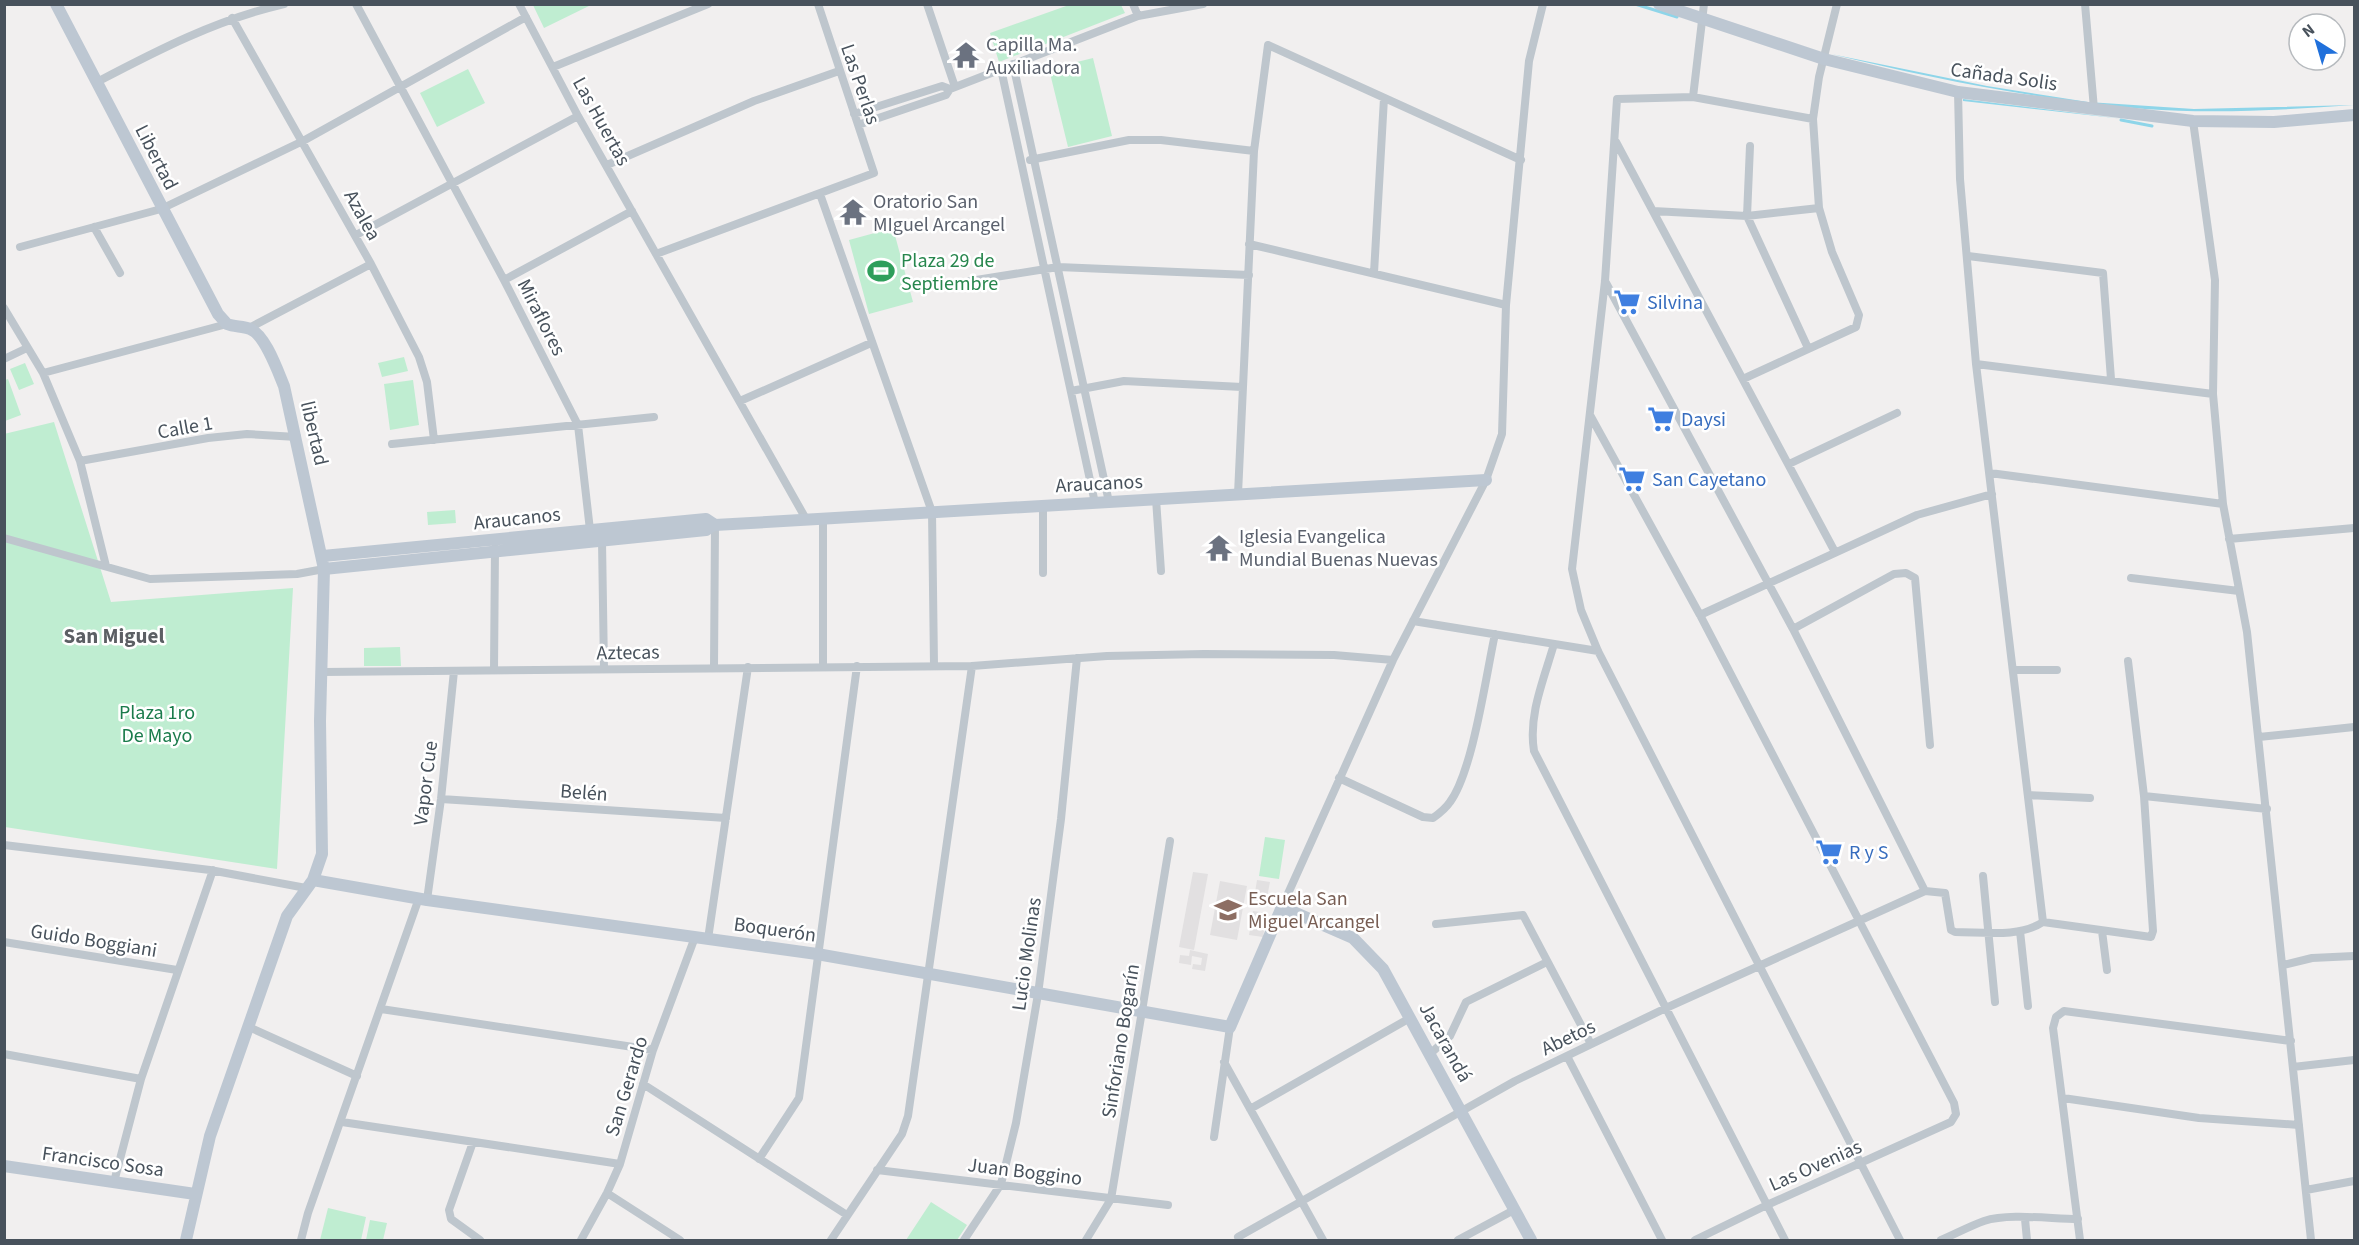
<svg xmlns="http://www.w3.org/2000/svg" width="2359" height="1245" font-family="'Source Sans 3',sans-serif">
<style>
.education{fill:#e2e0e1}
.green{fill:#bfedd1}
.water{fill:#8ed5e9}
.lines{fill:none;stroke-linecap:round;stroke-linejoin:round}
.stream{stroke:#8ed5e9;stroke-width:3}
.street{stroke:#bec6cd;stroke-width:8}
.secondary{stroke:#bdc7d2;stroke-width:12}
.labels{text-anchor:middle;stroke-width:5;stroke-linejoin:round;paint-order:stroke}
.worship-label{font-size:20px;fill:#5b616d;stroke:#fff;text-anchor:start}
.street-label{font-size:20px;fill:#48525c;stroke:#fff}
.leisure-label{font-size:20px;fill:#27864d;stroke:#fff;text-anchor:start}
.shop-label{font-size:20px;fill:#366cbe;stroke:#fff;text-anchor:start}
.park-label{font-size:20px;fill:#1a7b4b;stroke:#fff}
.education-label{font-size:20px;fill:#785e54;stroke:#fff;text-anchor:start}
.neighbourhood-label{font-size:21px;font-weight:bold;fill:#5c5f64;stroke:#fff}
</style>
<rect width="100%" height="100%" fill="#f1efef"/>
<path class="education" d="M1193,872l15,2 -14,76 -15,-3z
M1257,880l13,2 -5,25 -12,-2z
M1220,881l27,5 -10,54 -27,-5z
M1253,911l14,2 -4,24 -14,-2z
M1190,950l18,4 -3,17 -13,-2 1,-5 8,1 1,-7 -10,-2 -1,9 -12,-2 1,-8 9,1z"/>
<path class="green" d="M533,5h58l-47,23z
M1069,5h52l4,8 -126,49 -9,-29z
M1093,58l19,78 -44,11 -19,-78z
M468,69l17,34 -48,24 -17,-34z
M893,228l20,74 -44,12 -20,-74z
M404,357l4,14 -26,6 -4,-14z
M25,363l9,21 -15,6 -9,-21z
M8,379l13,36 -16,6v-41z
M413,380l6,45 -29,5 -6,-46z
M54,422l57,180 182,-14 -16,281 -272,-42 -1,-393z
M455,510l1,13 -28,2 -1,-13z
M400,647l1,19h-37v-18z
M1265,837l20,3 -6,39 -20,-3z
M931,1202l36,23 -10,15h-51z
M328,1208l38,9 -5,23h-41z
M370,1220l17,3 -4,17h-17z"/>
<path class="water" d="M1831,54l156,32 101,16 106,7 160,-4c-69,5 -140,9 -209,4 -106,-9 -211,-30 -314,-55z
M1963,99l161,20 -161,-18z"/>
<g class="lines">
<path class="stream" d="M1635,4l42,13
M2121,120l31,6"/>
<path class="street" d="M356,4l148,276 74,145 12,105 12,11 2,128
M519,4l59,112 228,403
M927,4l28,83
M1133,4l5,12
M2085,4l9,105
M232,18l139,246 48,93 8,25 7,58
M1013,64l96,438
M553,67l155,-63
M1001,69l94,434
M97,82c61,-32 119,-62 187,-78
M1958,92l2,87 16,185 67,558
M1693,97l11,-93
M854,114l88,-28 8,3
M1813,119l-120,-22 -76,2 -12,182 -33,288 9,41 17,41 302,589
M2193,121l22,159 -2,114 10,110 24,128 64,608
M858,125l88,-30 4,-6 188,-73 65,-12
M1616,142l219,410
M1750,146l-3,70 61,132
M1030,160l99,-20h32l93,11
M607,165l147,-64 85,-30
M820,194l112,318 2,153
M1653,211l94,5 72,-8
M94,227l26,46
M356,235l222,-119
M1249,244l257,61
M20,247l141,-38 142,-68 223,-124
M656,254l218,-81 -56,-169
M1968,256l135,17 8,106
M1374,273l10,-175
M504,280l128,-69
M970,281l88,-14 191,8
M1605,281l188,348 132,262
M4,308l39,65 37,88 26,105
M249,328l122,-64
M4,359l23,-11
M1976,364l237,30
M43,373l184,-49
M1743,379l113,-52 3,-12 -27,-63 -13,-44 -6,-89 6,-42 18,-73
M1071,391l53,-10 118,6
M740,401l131,-58
M1590,415l110,200 254,488 2,11 -5,8 -184,83 -72,35
M392,444l262,-27
M80,461l128,-23 39,-4 50,3
M1789,464l108,-51
M1990,473l233,31
M1238,494l16,-343 14,-106 253,115
M1156,499l5,72
M1043,506v67
M4,538l146,41 147,-5 27,-5
M2229,539l125,-11
M2131,578l108,13
M1700,615l217,-100 75,-21
M1413,621l185,30
M1793,629l101,-55 12,-1 9,5 15,167
M1554,644c-10,35 -26,71 -20,107l251,489
M823,666v-147
M714,667l1,-142
M494,670l1,-122
M2013,670h44
M323,672l649,-6 135,-10 97,-2 130,1 59,5
M2259,737l95,-10
M1339,778l84,39 10,1c7,-5 13,-10 17,-16 23,-31 36,-127 45,-168
M2028,795l62,3
M2144,796l123,13
M441,799l285,19
M4,845l206,25 96,18
M1983,876l12,126
M427,900l14,-101 13,-128
M1282,907l111,-247 93,-180 16,-46 4,-129 23,-244 14,-57
M1436,924l87,-9 68,129
M2020,931l8,75
M2102,931l5,39
M708,939l40,-272
M4,942l173,28
M2283,965l29,-7 42,-2
M381,1009l272,41
M249,1027l108,49
M1431,1053l19,-17 16,-34 81,-40
M4,1054l137,25
M1567,1056l95,184
M1224,1062l99,178
M2293,1067l61,-7
M643,1084l204,131
M2063,1098l136,20 100,7
M1250,1109l160,-91
M342,1122l278,42
M1214,1137l16,-110
M473,1142l-24,68 2,9 29,21
M759,1159l40,-61 58,-432
M877,1170l291,35
M114,1182l27,-103 72,-209
M2306,1190l48,-9
M607,1193l73,47
M2025,1219l2,21
M1238,1237l277,-156 151,-73 259,-117 20,2 6,37 4,2c28,0 64,6 88,-10l108,15 2,-6 -9,-135 -16,-135
M301,1240l7,-27 111,-315
M581,1240l26,-47 13,-29 33,-114 42,-113
M831,1240l71,-106 6,-18 64,-450
M964,1240l37,-56 15,-61 22,-129 23,-175 16,-161
M1086,1240l25,-41 59,-358
M1458,1240l56,-30
M1941,1240c14,-6 29,-14 43,-19 25,-8 67,-2 94,-2
M2080,1240l-27,-212 3,-11 8,-6 227,30"/>
<path class="secondary" d="M56,4l162,310 9,10c7,3 16,2 23,5 15,5 28,43 34,57l40,183 -4,152 2,133 -9,26 -26,36 -77,220 -24,104
M1659,4l165,55 134,33 235,29 81,1 80,-7
M323,556l383,-37 9,6 771,-45
M324,569l382,-39 7,-5
M313,880l114,20 390,54 413,73 52,-120 71,31 30,31 148,271
M4,1166l191,28"/>
</g>
<defs>
<symbol id="temple-bare" viewBox="-9 -9 18 18"><path d="M0-6L5-2H3V0L6.5 2.5H4V6H1.5V3h-3V6H-4V2.5H-6.5L-3 0V-2H-5Z" fill="#6b7280" stroke="#fff" stroke-width="2.5" paint-order="stroke"/></symbol>
<symbol id="stadium-bare" viewBox="-9 -9 18 18"><path d="M0-5a6.5 5 0 1 0 0 10a6.5 5 0 1 0 0-10ZM-3.5-1.8h7v3.6h-7Z" fill="#2e9e5b" stroke="#fff" stroke-width="2.5" paint-order="stroke"/></symbol>
<symbol id="supermarket-bare" viewBox="-9 -9 18 18"><path d="M-6-5.5h2.5l.6 2H6L4.5 2H-2.5L-4.4-4H-6ZM-1.5 3.2a1.3 1.3 0 1 0 .1 0ZM3 3.2a1.3 1.3 0 1 0 .1 0Z" fill="#3f7fe0" stroke="#fff" stroke-width="2.5" paint-order="stroke"/></symbol>
<symbol id="school-bare" viewBox="-9 -9 18 18"><path d="M0-5L7-2L0 1L-7-2ZM-4 1L0 2.5L4 1V4Q0 6-4 4Z" fill="#8d6e63" stroke="#fff" stroke-width="2.5" paint-order="stroke"/></symbol>
</defs>
<g fill-rule="evenodd">
<use href="#temple-bare" x="947" y="36" width="38" height="38"/>
<use href="#temple-bare" x="834" y="193" width="38" height="38"/>
<use href="#stadium-bare" x="862" y="252" width="38" height="38"/>
<use href="#supermarket-bare" x="1608" y="283" width="38" height="38"/>
<use href="#supermarket-bare" x="1642" y="400" width="38" height="38"/>
<use href="#supermarket-bare" x="1613" y="460" width="38" height="38"/>
<use href="#temple-bare" x="1200" y="529" width="38" height="38"/>
<use href="#supermarket-bare" x="1810" y="833" width="38" height="38"/>
<use href="#school-bare" x="1209" y="891" width="38" height="38"/>
</g>
<g class="labels">
<g class="worship-label">
<text x="986" y="51">Capilla Ma.<tspan x="986" dy="23">Auxiliadora</tspan></text>
<text x="873" y="208">Oratorio San<tspan x="873" dy="23">MIguel Arcangel</tspan></text>
<text x="1239" y="543">Iglesia Evangelica<tspan x="1239" dy="23">Mundial Buenas Nuevas</tspan></text>
</g>
<g class="street-label">
<text transform="translate(2004 76) rotate(8)" y="7">Cañada Solis</text>
<text transform="translate(861 84) rotate(71)" y="7">Las Perlas</text>
<text transform="translate(602 121) rotate(61)" y="7">Las Huertas</text>
<text transform="translate(157 157) rotate(63)" y="7">Libertad</text>
<text transform="translate(363 215) rotate(61)" y="7">Azalea</text>
<text transform="translate(542 317) rotate(63)" y="7">Miraflores</text>
<text transform="translate(185 427) rotate(-10)" y="7">Calle 1</text>
<text transform="translate(315 433) rotate(77)" y="7">libertad</text>
<text transform="translate(1099 483) rotate(-3)" y="7">Araucanos</text>
<text transform="translate(517 518) rotate(-6)" y="7">Araucanos</text>
<text transform="translate(628 652) rotate(-1)" y="7">Aztecas</text>
<text transform="translate(425 783) rotate(-83)" y="7">Vapor Cue</text>
<text transform="translate(584 792) rotate(4)" y="7">Belén</text>
<text transform="translate(775 929) rotate(8)" y="7">Boquerón</text>
<text transform="translate(94 940) rotate(9)" y="7">Guido Boggiani</text>
<text transform="translate(1026 954) rotate(-82)" y="7">Lucio Molinas</text>
<text transform="translate(1568 1037) rotate(-26)" y="7">Abetos</text>
<text transform="translate(1120 1041) rotate(-81)" y="7">Sinforiano Bogarín</text>
<text transform="translate(1446 1042) rotate(61)" y="7">Jacarandá</text>
<text transform="translate(626 1086) rotate(-73)" y="7">San Gerardo</text>
<text transform="translate(103 1161) rotate(8)" y="7">Francisco Sosa</text>
<text transform="translate(1815 1165) rotate(-24)" y="7">Las Ovenias</text>
<text transform="translate(1025 1171) rotate(7)" y="7">Juan Boggino</text>
</g>
<g class="leisure-label">
<text x="901" y="267">Plaza 29 de<tspan x="901" dy="23">Septiembre</tspan></text>
</g>
<g class="shop-label">
<text x="1647" y="309">Silvina</text>
<text x="1681" y="426">Daysi</text>
<text x="1652" y="486">San Cayetano</text>
<text x="1849" y="859">R y S</text>
</g>
<g class="park-label">
<text x="157" y="719">Plaza 1ro<tspan x="157" dy="23">De Mayo</tspan></text>
</g>
<g class="education-label">
<text x="1248" y="905">Escuela San<tspan x="1248" dy="23">Miguel Arcangel</tspan></text>
</g>
<g class="neighbourhood-label">
<text x="114" y="643">San Miguel</text>
</g>
</g>
<rect width="2359" height="1245" fill="none" stroke="#48525c" stroke-width="12"/>
<g transform="translate(2317 42) rotate(323)"><circle r="28" fill="#ffffff" stroke="#b6babe" stroke-width="1.5"/>
<path d="M0-4.5L10 22L0 15L-10 22Z" fill="#2070db"/>
<text y="-9" font-size="16" font-weight="bold" text-anchor="middle" fill="#48525c">N</text>
</g>
</svg>
